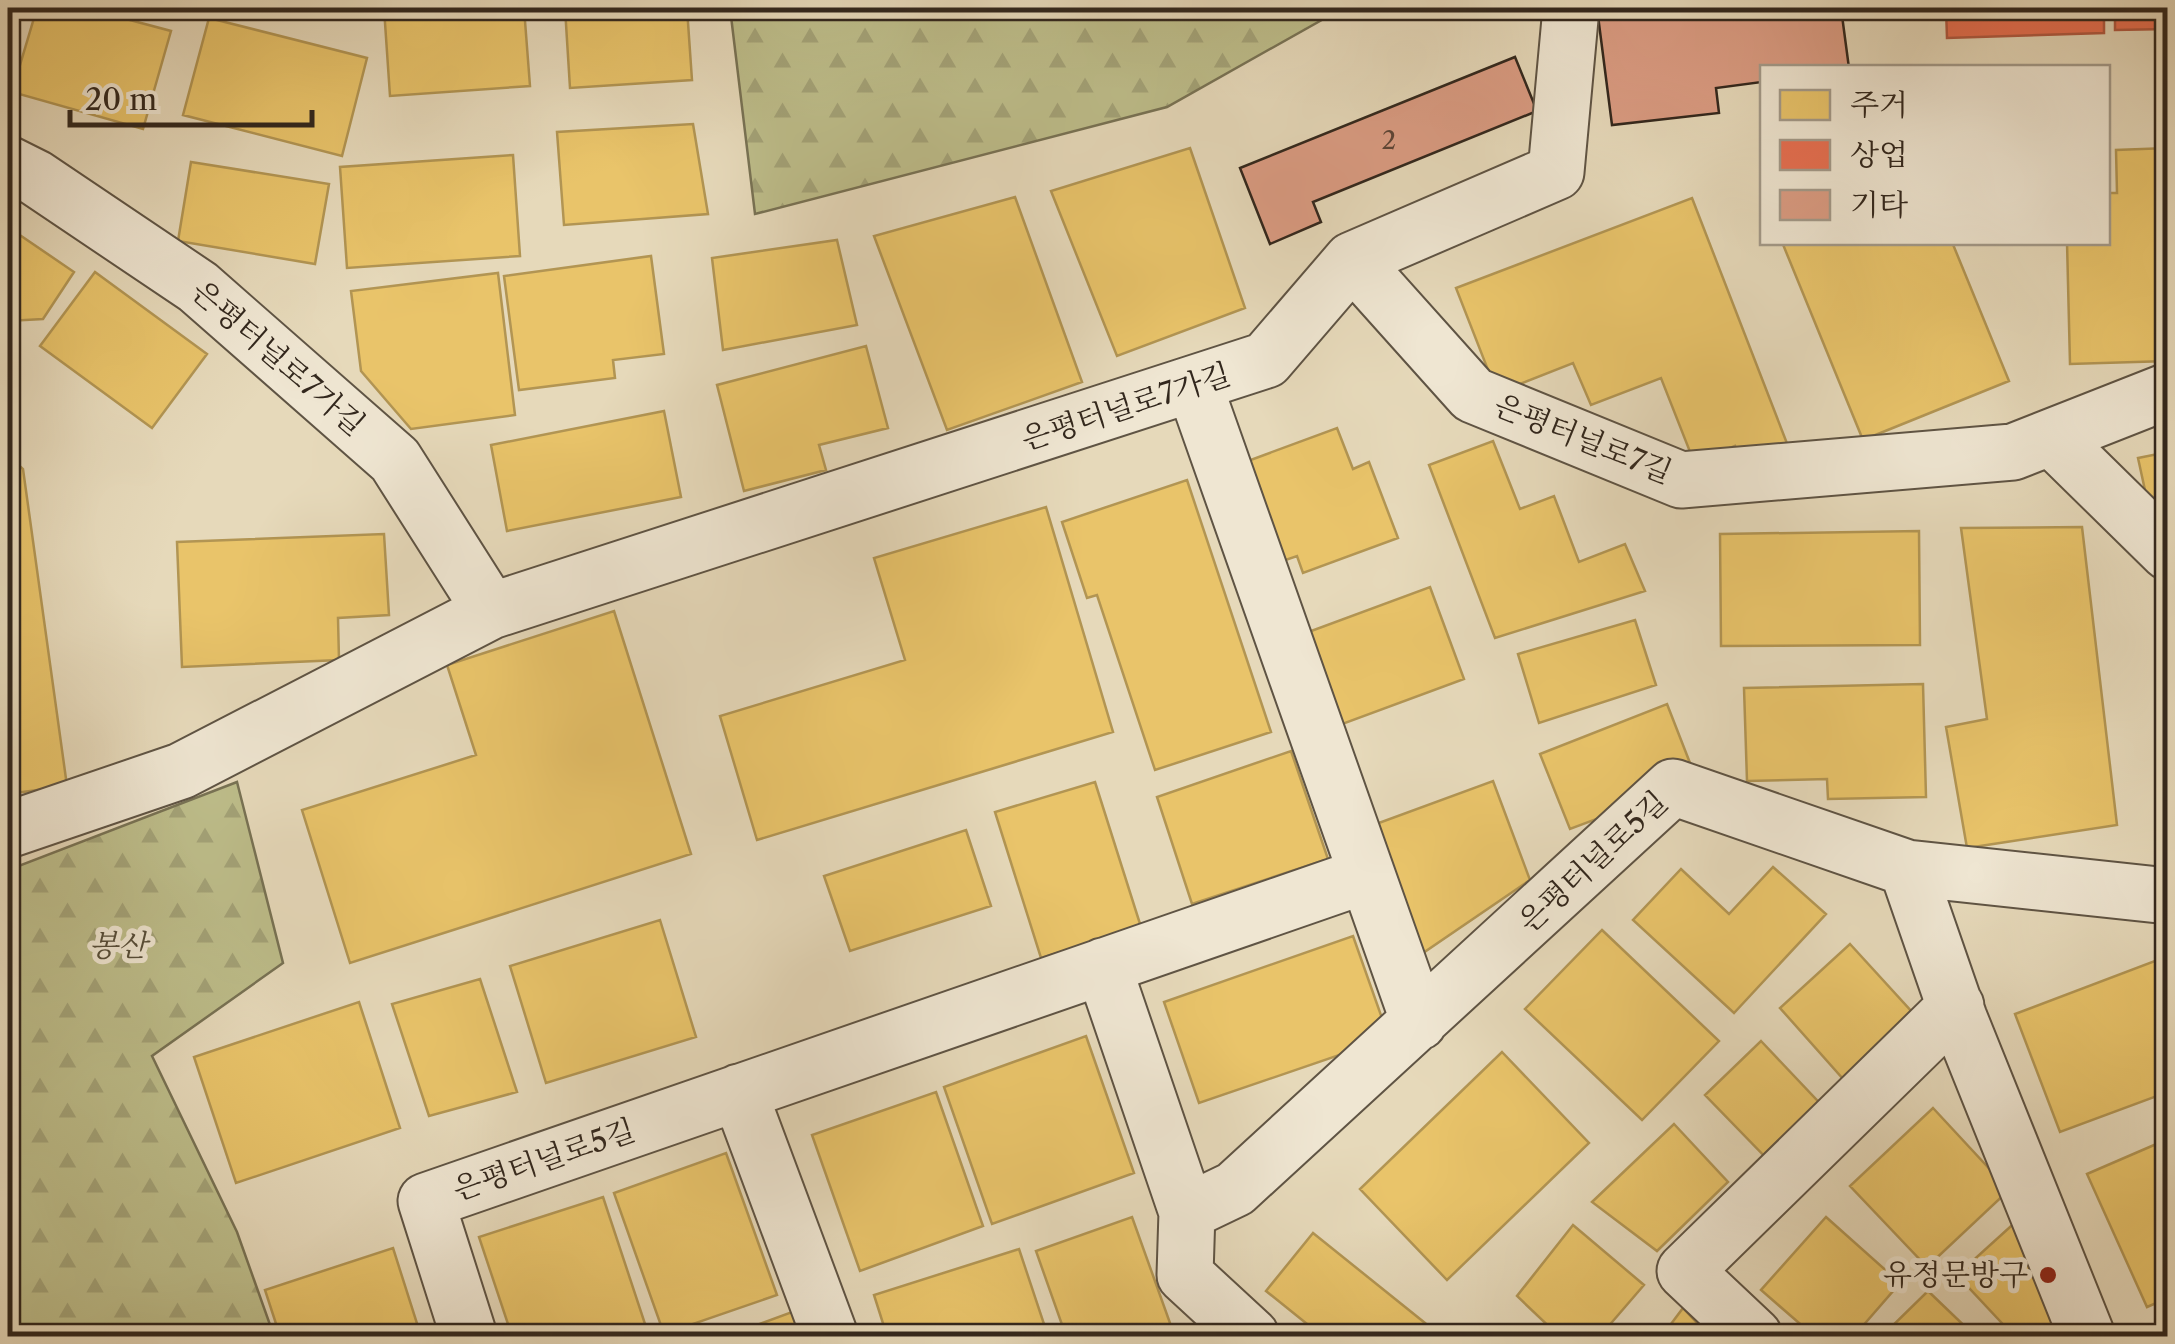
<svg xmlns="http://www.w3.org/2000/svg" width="2175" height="1344" font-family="'Libre Caslon Text','Noto Serif KR',serif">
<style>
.forest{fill:url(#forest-firs);stroke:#787254;stroke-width:2.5}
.homes{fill:#e9c46a;stroke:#b29553;stroke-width:2.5}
.shops{fill:#e76f51;stroke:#b15941;stroke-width:2.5}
.building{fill:#db9c83;stroke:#32271d;stroke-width:2.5}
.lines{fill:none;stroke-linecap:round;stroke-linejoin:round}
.minor-casing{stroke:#5f5444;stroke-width:59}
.minor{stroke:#efe6d2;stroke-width:55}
.poi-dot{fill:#8f2418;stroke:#efe6d2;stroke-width:4}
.labels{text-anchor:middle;stroke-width:10;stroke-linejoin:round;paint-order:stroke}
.number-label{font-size:25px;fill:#5c4436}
.street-label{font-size:30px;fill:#32271d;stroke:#efe6d2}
.park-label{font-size:30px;font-style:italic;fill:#554c38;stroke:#efe6d2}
.poi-label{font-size:30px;fill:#32271d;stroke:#efe6d2;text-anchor:end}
</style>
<defs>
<pattern id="forest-firs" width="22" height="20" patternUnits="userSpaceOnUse" patternTransform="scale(2.5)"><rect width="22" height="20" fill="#bdbd8a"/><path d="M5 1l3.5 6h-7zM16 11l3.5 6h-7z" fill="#a3a277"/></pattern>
</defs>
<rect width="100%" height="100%" fill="#e6d9ba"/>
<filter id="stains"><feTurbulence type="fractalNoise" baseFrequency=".002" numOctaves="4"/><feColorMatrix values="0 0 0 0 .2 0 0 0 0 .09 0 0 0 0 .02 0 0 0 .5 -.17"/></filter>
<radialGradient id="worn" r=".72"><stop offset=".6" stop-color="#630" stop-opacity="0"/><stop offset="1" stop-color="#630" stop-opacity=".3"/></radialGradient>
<path class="forest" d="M730,8h613l-176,99 -412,107z
M237,782l46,181 -131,93 85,176 37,104h-266v-466z"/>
<path class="homes" d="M37,8h48l86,23 -28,98 -131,-37z
M384,8h140l6,78 -140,10z
M565,8h122l5,72 -122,8z
M209,18l158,40 -25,98 -159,-41z
M693,124l15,90 -144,11 -7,-93z
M1190,148l55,160 -128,48 -66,-165z
M2168,148v213l-98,3 -3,-122h41v-49h9l-1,-43z
M513,155l7,101 -173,12 -7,-101z
M191,162l138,22 -14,80 -137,-23z
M1015,197l67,185 -135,48 -73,-194z
M1692,198l96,248 -47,18 -6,-18 -41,16 -33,-84 -70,27 -18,-42 -76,30 -41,-105z
M8,227l66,45 -31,47 -35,2z
M837,240l20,85 -134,25 -11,-92z
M1782,242h170l57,139 -146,59z
M651,256l13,98 -51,6 2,18 -96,12 -15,-114z
M95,272l112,82 -55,74 -112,-82z
M498,273l17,142 -104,14 -50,-58 -10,-80z
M866,346l22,82 -69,17 7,25 -82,21 -27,-106z
M664,411l17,86 -174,34 -16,-86z
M1337,428l16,41 16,-7 29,76 -95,35 -6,-17 -23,8 -37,-99z
M1493,441l27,68 34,-13 25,66 46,-18 20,47 -150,47 -66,-173z
M2168,452v72l-15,3 -15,-69z
M8,455l15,14 44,317 -59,8z
M1187,480l84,252 -116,38 -58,-175 -10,3 -25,-76z
M1046,507l67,225 -356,108 -37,-124 185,-56 -31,-102z
M2082,527l35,298 -150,23 -21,-121 41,-8 -26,-191z
M1919,531l1,114 -199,1 -1,-112z
M384,534l5,81 -51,3 1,42 -157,7 -5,-125z
M1430,587l34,92 -127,47 -34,-92z
M614,611l77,243 -341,109 -48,-153 174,-55 -29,-90z
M1635,620l21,65 -117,38 -21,-69z
M1923,684l3,113 -98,2 -1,-20 -80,2 -3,-93z
M1667,704l23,59 -57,30 1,12 -64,24 -30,-75z
M1291,751l37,108 -136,45 -35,-107z
M1493,781l37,99 -107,73 -47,-129z
M1095,782l46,145 -100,31 -46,-146z
M966,830l25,76 -141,45 -26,-75z
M1773,867l53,47 -92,99 -101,-93 48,-51 48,45z
M660,920l36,117 -150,46 -36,-117z
M1602,930l117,111 -77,79 -117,-111z
M1353,936l36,102 -190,65 -35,-101z
M1850,944l74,81 -72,64 -72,-81z
M2168,956v136l-108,40 -45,-118z
M480,979l37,113 -88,24 -37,-112z
M359,1002l41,126 -164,55 -42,-126z
M1086,1036l48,137 -142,51 -48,-137z
M1761,1041l69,73 -56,52 -69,-71z
M1502,1052l87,91 -142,137 -87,-91z
M936,1092l47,134 -123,45 -48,-136z
M1933,1108l76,82 -82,77 -77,-81z
M1674,1124l54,58 -71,69 -65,-49z
M2168,1139v159l-21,9 -60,-133z
M726,1153l51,142 -113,39 -50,-141z
M603,1197l46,139h-137l-33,-99z
M1132,1217l38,106 -37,13h-67l-30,-85z
M1826,1217l74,66 -46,53h-40l-53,-46z
M2020,1218l41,110 -9,8h-38l-57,-61z
M1573,1225l71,60 -44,51h-41l-42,-40z
M1313,1233l112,90 -11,13h-92l-56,-45z
M393,1248l28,88h-141l-15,-46z
M1019,1249l29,87h-161l-13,-41z
M1928,1291l47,45h-93z
M1683,1308l26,28h-47z
M792,1312l9,24h-74z"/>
<path class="shops" d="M1946,8h158v25l-157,5z
M2115,8h53v21l-53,1z"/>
<path class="building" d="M1597,8h244l8,60h-87v14l-46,6 3,25 -107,12z
M1515,57l22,54 -224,91 8,20 -51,22 -30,-76z"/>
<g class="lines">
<defs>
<path id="minor" d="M8,164l28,14 162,109 197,173 96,151
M1352,260l121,135 208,85 332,-28 155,-61
M1194,385l225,637
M2051,437l117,115
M8,830l173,-59 310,-160 775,-251 86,-100 204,-88 15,-164
M1907,868l52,150 128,318
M1103,966l84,246 -2,63 66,61
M739,1092l91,244
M1187,1212l48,-23 438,-402 234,81 261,28
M469,1336l-43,-135 941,-326
M1754,1336l-69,-65 271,-265"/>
</defs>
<use href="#minor" class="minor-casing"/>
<use href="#minor" class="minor"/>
</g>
<circle class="poi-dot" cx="2048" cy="1275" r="10"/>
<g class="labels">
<g class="number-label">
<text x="1389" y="149">2</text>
</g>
<g class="street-label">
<text transform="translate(278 358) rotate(41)" y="10">은평터널로7가길</text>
<text transform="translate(1126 407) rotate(-18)" y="10">은평터널로7가길</text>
<text transform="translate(1583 439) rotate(22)" y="10">은평터널로7길</text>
<text transform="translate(1593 862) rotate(-43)" y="10">은평터널로5길</text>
<text transform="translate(544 1160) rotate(-19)" y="10">은평터널로5길</text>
</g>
<g class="park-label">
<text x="118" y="956">봉산</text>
</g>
<g class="poi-label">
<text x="2028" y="1285">유정문방구</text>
</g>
</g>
<rect width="2175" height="1344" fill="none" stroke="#e6d9ba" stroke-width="40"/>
<rect x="10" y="10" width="2155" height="1324" fill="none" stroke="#32271d" stroke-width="5"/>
<rect x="20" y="20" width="2135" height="1304" fill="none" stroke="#32271d" stroke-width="2.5"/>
<rect x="1760" y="65" width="350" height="180" fill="#efe6d2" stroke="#a39a8a" stroke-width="2.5"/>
<rect x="1780" y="90" width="50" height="30" fill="#e9c46a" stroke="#a39a8a" stroke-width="2.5"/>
<text x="1850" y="115" font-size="30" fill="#32271d">주거</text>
<rect x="1780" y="140" width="50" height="30" fill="#e76f51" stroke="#a39a8a" stroke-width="2.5"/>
<text x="1850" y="165" font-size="30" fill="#32271d">상업</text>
<rect x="1780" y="190" width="50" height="30" fill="#db9c83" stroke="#a39a8a" stroke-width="2.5"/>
<text x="1850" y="215" font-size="30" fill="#32271d">기타</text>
<path d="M70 110v15h242v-15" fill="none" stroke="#32271d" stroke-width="5"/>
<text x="85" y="110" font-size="30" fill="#32271d" stroke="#efe6d2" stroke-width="8" paint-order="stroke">20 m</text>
<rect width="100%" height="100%" filter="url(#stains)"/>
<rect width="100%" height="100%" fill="url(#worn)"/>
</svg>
